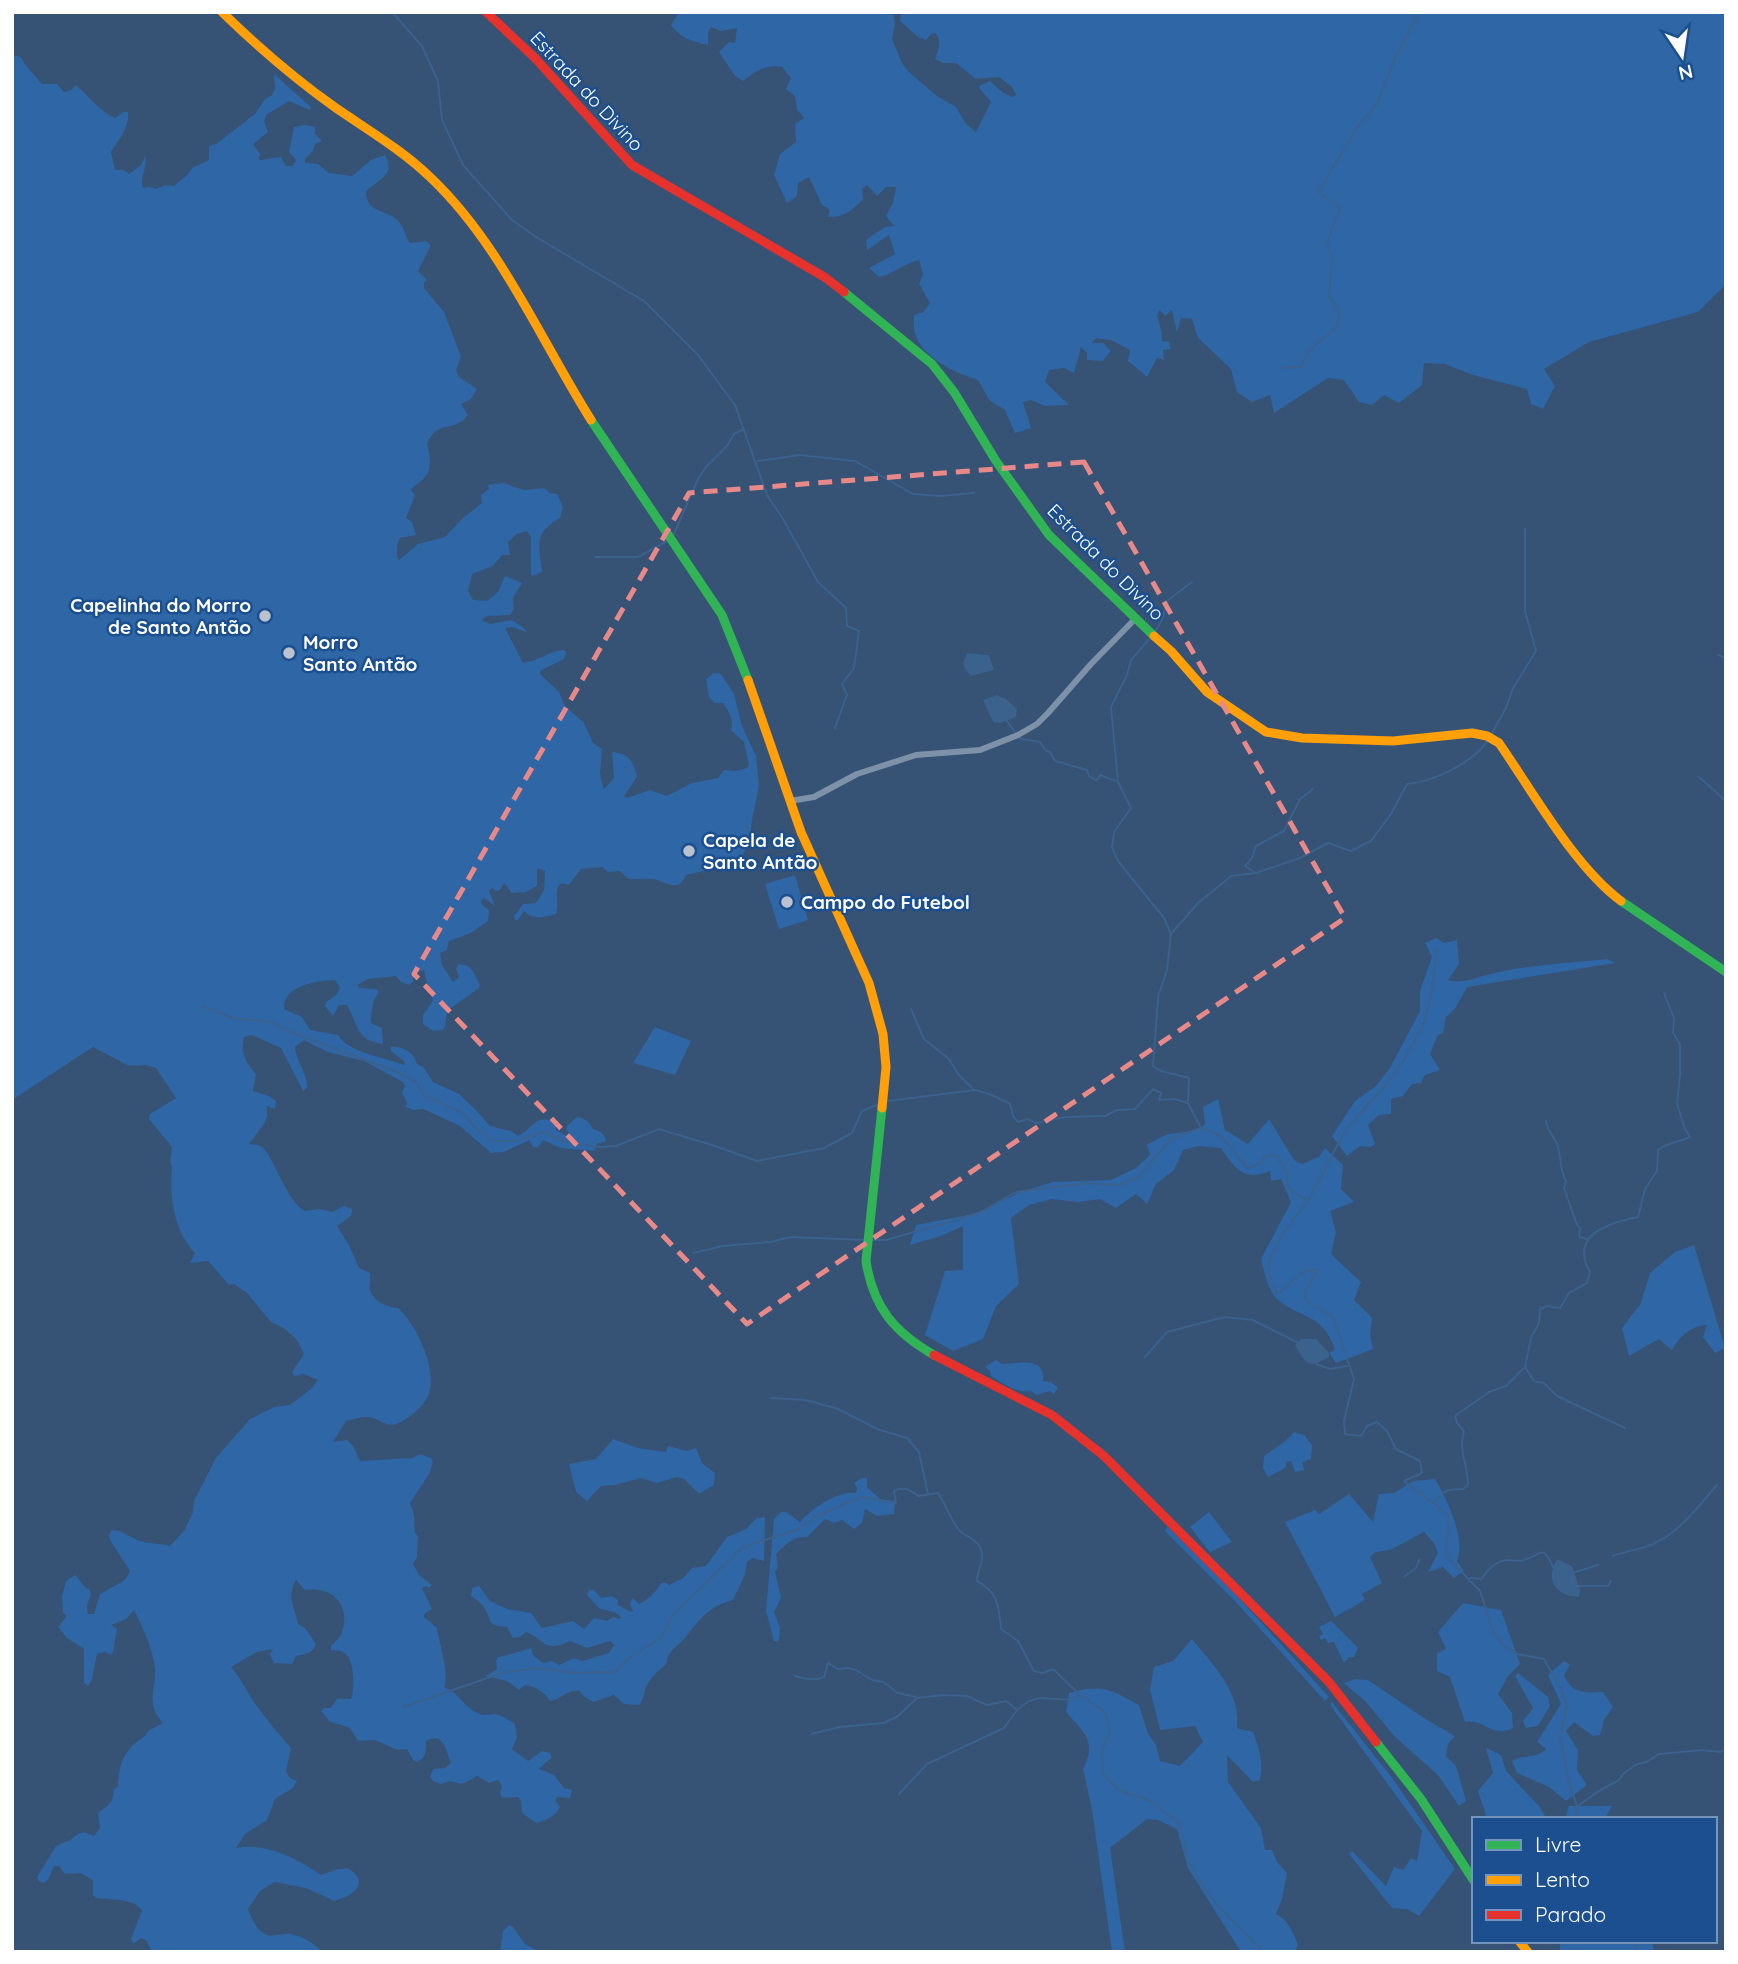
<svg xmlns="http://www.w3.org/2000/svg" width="1738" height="1964" font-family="Quicksand,sans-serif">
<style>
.green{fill:#2f66a5}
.water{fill:#3b618d}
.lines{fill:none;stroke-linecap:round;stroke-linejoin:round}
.stream{stroke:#3b618d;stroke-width:2}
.street{stroke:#7d92a8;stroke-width:6}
.fast{stroke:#30b455;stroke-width:9}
.slow{stroke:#ff9f0a;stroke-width:9}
.jam{stroke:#e5322d;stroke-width:9}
.marked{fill:none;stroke:#e88989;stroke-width:5;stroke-dasharray:14 9;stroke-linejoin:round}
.poi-dot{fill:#b9c2ce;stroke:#1b4f8f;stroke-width:2.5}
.labels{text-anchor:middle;stroke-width:5;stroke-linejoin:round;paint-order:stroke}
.street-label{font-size:19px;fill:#fff;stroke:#1b4f8f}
.poi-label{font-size:19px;font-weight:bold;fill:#fff;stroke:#1b4f8f;text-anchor:start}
</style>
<rect width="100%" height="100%" fill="#365274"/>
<path class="green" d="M679,12h214l2,11 -3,16 10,24 7,9 28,24 19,11 10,17 10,8 15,-30 -11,-13 -1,-3 11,-5 12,11 10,5 4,-2 -4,-8 -13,-10 -23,2 -20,-16h-13l-8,-4c3,-9 8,-18 0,-26l-4,1 -5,6 -8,-3 -18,-16 1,-9h822l3,4v268l-28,28 -109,30 -45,27 11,17 -12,23 -12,-5 -4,-15 -54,-14 -28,-11 -21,-1 -2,22 -23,18 -15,-8 -12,10 -13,-3 -15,-22 -16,-2 -54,35 -4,-18 -18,7 -15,-10 -6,-23 -33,-31 -6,-19 -11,-1 -4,15 -5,-23 -7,6 -5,-6 -3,5 5,18v8l7,1 2,7 -8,1 1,10 -7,-2 -10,19 -19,-16 2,-11 -19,-10 -15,-2 -4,5h11l8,8 -8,10 -16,-1v-7l-6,-6 -7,26 -10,-5 -15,2 -4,12 24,23 -24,1 -14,-6 -8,2 8,26 -16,5 -10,-23 -15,-9 -12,-21c-23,-7 -56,-22 -63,-47 -2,-5 -1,-12 -1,-18l9,-3 7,-9 -11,-19 4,-10 -4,-14c-16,3 -24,14 -40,17l-10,-9 26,-14 -6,-19 -22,15 -1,-10 19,-13 9,-1 -8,-10 7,-13 3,-16h-10l-9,9 -10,-11 -5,4 1,10c-11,12 -19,18 -35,18l2,-7 -8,-5 -13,-28 -11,6 -1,13 -10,7 -13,-28 6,-21 16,-12 -1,-18 9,-6 -7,-8 -2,-14 -9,-7 5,-11 -9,-11c-16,-3 -27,4 -39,14l-8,-5 -16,-24 10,-10 6,1 2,-15 -16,3 -10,-4 -3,5v13c-17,-4 -26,-6 -37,-20z
M12,55l9,2 3,6 18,21h15l7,8 7,-2 5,-5c12,10 25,28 39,33l9,-6h4c2,16 -11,30 -17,40l4,18h8l6,4 12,-9 4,-9c3,12 -6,21 -2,32l7,-1 6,2 9,-4 9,1 14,-12 4,-6 17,-8v-14l7,-2 39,-30 10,-15 7,-4 3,-6 -1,-15 37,33 -1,3 -21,-9 -23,14 -2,6 4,11 -15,12 8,11 -3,2 2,3 21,-3 5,9h7l3,-6 -7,-8 5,-25 11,-2 10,2v7l7,7 -7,3 -2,7 -8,8v4l13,1 11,9 23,3 19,-16 14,-5c11,19 -5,24 -19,36 -1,23 23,18 34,32 5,6 5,14 10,20l16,-2 5,4 -13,26 9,9 -3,2v6l20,24 17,45 -5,13 3,7 18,12 -6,10 -10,5 7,11c-15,19 -30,3 -41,29 3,11 6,25 -3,34 -4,5 -9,6 -13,12l4,5 -9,23 6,4 4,13 -16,3 -3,7v12l2,3 19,-16 27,-7 18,-19 19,-15 -1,-8 8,-6 -1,-4 15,-2 21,7 20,-2 6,5 7,1 6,13 -3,11c-27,16 -21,26 -18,54l-10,4 -1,-2v-37l-4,-6 -10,3 -9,8 2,13h-8l-9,11 -21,8 -4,17 5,9 14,1 11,-9 7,-16 17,7 -9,15 1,11 -4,6 -23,1 -6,4 9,4 22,-4 13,9 2,3 -15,-5 -7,1 18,35c15,-2 26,-12 41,-13l2,2 -2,7 -24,12v3l19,18 6,14 19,17 9,20 9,6 -2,25 4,15 10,-11 -2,-26c17,1 22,10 25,25l-13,19 3,2 23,-8 17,6 25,-13 26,-5 6,-8 11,1 12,-3 2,-3 -5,-23 -13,-12c3,-11 -2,-18 -8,-27h-8l-6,-6 -3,-18 8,-6 7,1 13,20 8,32 14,30 3,30 -8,39v11l-9,21 -20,10 -36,8c-8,20 -21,5 -34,4 -8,-1 -15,1 -23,0l-10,-8 -11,1 -6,-5 -21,2 -12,16 -7,-2 -4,3c-3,10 1,18 -2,28 -13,3 -21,7 -32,-3l-6,9h-3l-1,-4 9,-12 13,-1 8,-13 1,-19 -8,-3v18l-11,6 -14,1 -8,-10 -4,7 -4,1 -4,-3 -3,3 6,15 -11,-8 -3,3 1,4 7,5 -1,11 -17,12 -22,8 -2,9 -7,3 2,12 11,17 6,-5 -3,-8 2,-4c13,-3 17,10 22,20l-1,3 -32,23 -2,16 -3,3 -9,1 -10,-7v-9l10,-14c-2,-11 -8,-20 -9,-31l-10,3 -1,9 -4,3 -8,-3 -5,-6 -28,3 -11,6 3,3 16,1 3,3c-6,7 -9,22 -8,31l11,5 1,16c-28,-4 -25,-20 -36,-39h-8l-6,11 -8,-10 1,-4 10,-7 4,-7 -5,-8c-18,1 -52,5 -51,29l18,8 8,13 28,5c12,19 47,22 66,30l1,-3 -14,-11v-4c12,-1 23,5 26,17l7,4 9,14 26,12 15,14 16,18 21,5 7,5c18,-9 15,-22 37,-14l1,8 11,6 3,-1 -4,-6 2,-4 9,-8c8,1 12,5 16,12 6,2 12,4 13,12l-9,3 -3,7 -33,-3 -18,-8 -5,7h-5l-4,-7 -25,12 -13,1 -31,-27 -37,-17 -9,1 -9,-3 2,-4 -5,-10 3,-7 -2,-4 -39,-21 -36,-9 -24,-12 -9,7c1,15 13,26 12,41l-4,3 -22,-43 -29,-13 -8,2c-4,16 2,26 12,37l-3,17 16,5 7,5 -1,8 -8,-3v11l-3,7 -15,20c4,1 8,0 11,2 12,5 24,51 44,65l16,-2 12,3 12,-6 8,3 -1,7 -14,10 12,19 10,23 11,5c1,6 -1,12 0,17 4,12 17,17 28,18 19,17 42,66 29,90 -5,10 -18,20 -28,25 -11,5 -17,-2 -26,-5 -8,-3 -19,1 -27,3l-13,21 14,-2 6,6 7,15 52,-3 8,-4 11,4 2,4 -4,12 -19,29 4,12 1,18 3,3 -1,21 -4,7 6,11 13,10 -3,3 -3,-2 -4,2 10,21 -7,4 -1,4 13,11c2,16 13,46 7,59 15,6 20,20 35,27 6,2 10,0 16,0 7,1 15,7 20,10l2,13 -5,12 16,12 14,-10 8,2 2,4 -13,12 15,6 10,13 8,2 -2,8 -12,-1 -3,3 5,7c-4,9 -15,14 -24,16l-14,-10 -1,-13 -3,-3 -16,1 -2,-4 2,-8 -4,-6 -9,3 -12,-7 -15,8 -12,-3 -9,3 -8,-3 -3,-4 3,-8 12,-1 6,-5c-5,-13 -8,-32 -25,-22 0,8 1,17 -9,21l-4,-2 -6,-11 -9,1 -23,-10 -17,1 -8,-13 -21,-7 -8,-10 3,-3h7l6,-9h14c4,-10 4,-41 -8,-47 -3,-2 -8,-1 -12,-2v-4c4,-4 10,-9 11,-14 9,-28 -10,-46 -37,-42l-9,-10c-10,18 -1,27 2,44l7,4 11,16c-3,10 -12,10 -20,12l-4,8 -18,-1 -4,-8 3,-6 -16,3 -26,15c9,10 14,21 21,32 12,18 25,33 39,49l-5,23 4,7 7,3 -4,7 -18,11 -8,21 -22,14 -9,14c29,-6 61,10 85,27 8,-3 19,-8 28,-6 3,1 7,5 8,7 8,15 -13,22 -23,25l-28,-13 -31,-6 -15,9 -12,18c3,8 8,19 15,24 8,5 15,1 23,1 14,0 27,8 36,18h-170l-6,-12 -5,-2 -8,6 -2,-5 11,-29c-10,-12 -31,-10 -46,-12l-3,-3v-15l-13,-7 -15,1 -6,-8h-5l-6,14 -4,3 -5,-2 -2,-4 19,-31 14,-6 8,-6 6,-2 10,4 6,-8 -2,-15c8,-6 18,-12 15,-24l5,-2c0,-14 3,-29 13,-40 6,-7 13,-8 17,-16l15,-8c-18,-20 -7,-32 -8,-54 -1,-17 -13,-43 -21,-59l-8,9 -15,6 6,4 -4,23 -2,3 -6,-3 -8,2 -5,25 -4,7 -4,-3v-34l-17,-11 -9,-11 9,-11 -4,-3 -1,-17 4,-15 9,-6c6,5 7,12 15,15l1,5c-3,7 -5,11 -3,19h6l6,-20 25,-14 5,-9 -20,-31 -1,-5 3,-5c11,1 18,7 28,11 9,3 21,2 30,5l14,-15 9,-19 1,-11 22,-43 34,-39 24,-12 16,-2 22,-17 6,-8 -14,-6 -10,2 -2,-4 12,-18 -7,-14 -12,-11 -14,-7 -24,-29 -13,-9 -5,1 -21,-24 -18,2 5,-10c-21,-22 -26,-56 -23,-86l-2,-5 2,-15 -23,-28 1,-5 26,-16 -20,-30 -11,-3 -16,1 -36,-19 -81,53z
M795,875l13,45 -29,9 -14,-45z
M1436,938l8,5 13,-3 2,24 -11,16c13,4 25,-1 38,-5 39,-10 81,-12 121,-16l8,4 -148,24 -12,22 -9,8 -3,16 -5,2 -8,19 10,16 -15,5 -4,8 -9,1 -9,12 -12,3v15l-12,1 -11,10 7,19 -4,3 -11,-1 -13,10 -15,-20 23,-35 21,-15 14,-18 30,-57v-20l12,-34 -7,-14z
M655,1027l36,14 -16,34 -42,-12z
M1218,1099l7,31 23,14 21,-25 25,41 8,4 17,-7 6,-9 18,17 -2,24 13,13 -24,9 6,21 -5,22 30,28 -7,18 18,18 -2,18 3,13 -37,14 -7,-10 6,-4c-14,-37 -32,-29 -57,-49 -10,-9 -14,-29 -17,-41l30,-57 -10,-23 -10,2 -1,-10c-26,11 -35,-2 -49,-23l-22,-2 -16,4 -9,20 -18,14 -9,20 -11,-10 -20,14 -16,-9 -21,3 -27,-3 -23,6 -18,13 8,66 -23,22 -13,33 -30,12 -28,-16 20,-64 18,-1v-44l-22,10 -31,9 6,-20 58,-11 49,-23 30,-9 58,-2 25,-12 14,-13 -3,-11c7,-2 14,-8 21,-10 12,-2 27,0 37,-10l-2,-17z
M1694,1245l31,103 -10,5 -12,-16 4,-12c-17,1 -27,11 -35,25l-13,-11 -30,17 -7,-28 19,-25 9,-30 25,-21z
M996,1360l6,4c15,0 44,-9 41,17l8,1 7,6 -4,6 -4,-3 -14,4 -5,-4c-15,3 -29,-8 -41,-16l1,-3 -6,-5z
M1294,1432l10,3 8,10 -1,14 -9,3 2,8 -9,2 -4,-11 -4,1 -2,6 -17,9 -5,-9 1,-12c11,-8 21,-13 30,-24z
M613,1439l25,9 28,4 2,-6 19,5 9,-3 6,15 13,10 -1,12 -15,9 -15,-15 -7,-2 -20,6 -17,-5 -25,7 -14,1 -14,15 -11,-9 -7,-28 27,-5z
M862,1478h5v9l13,12 15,2 -1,13 -17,2 -12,-7 -3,14 -8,6 -12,-9 -8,3 -9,-4 -18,18c-14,-1 -21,7 -31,17l2,13 -3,5 6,26 -7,14 6,16 -1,13h-5l-8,-30 8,-92 7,-7h5l14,10c13,-14 37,-31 56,-29l1,-5 -3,-5z
M1435,1479c12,20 31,59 22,82l7,10 -10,7 -11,-11 -15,5 10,-19 -4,-10 -10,-11 -34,18 -14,2 -6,5 12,26 -20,11 3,6 -30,17 -50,-95 30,-12 4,4 30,-20 24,28 6,-28 15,-1 19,-12z
M1209,1512l23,30 -22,10 -20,-25z
M765,1517l-1,44 -11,-3 -6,4 -2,13 -12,25c-24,6 -35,21 -49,39 -5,5 -12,10 -15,16 -3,5 0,5 -4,10 -6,6 -14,12 -18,20 -4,7 -2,14 -8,20l-15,-1 -10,-9 -21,7 -10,-6 -3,-5c-13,-2 -18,8 -30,10 -4,-8 -16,-15 -25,-16l-6,5 -12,-9 -21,-5 11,-7 -1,-8 2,-4c12,-2 22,-6 33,-9l2,7 10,8 9,-2 7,4 15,-7 8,3 27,-8 5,-8 -4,-4 -23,7 -17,-7c-26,12 -23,0 -44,-9l-6,5 -7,1 -6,-11c-21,-2 -14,-4 -22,-18 -2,-5 -10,-10 -14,-13l1,-8 7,-2 11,15 17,8 24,4 11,15 31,-7 11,8 10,-11 13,3 6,-4 6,2 2,-2 -6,-5 -15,-3 -13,-14 2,-5h5l7,8 11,-2 6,4v5l13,7 2,-1 -3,-6 1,-5 2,-2 6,6c9,-4 17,-12 22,-21h5l3,2 14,-7 9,-10 14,-2 21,-29 19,-8 11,-11z
M1167,1526l71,71 91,100 -4,4 -90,-100 -70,-70z
M1463,1603l38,7 19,54 -12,12 -10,18 14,19 1,15c-20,11 -30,-10 -48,-6l-15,-45 -13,-6v-18l9,-4 -8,-17z
M1331,1621l27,27 -4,9h-5l-5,6 -10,-21 -6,1 -3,-5 -4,2 -2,-4 4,-2 -4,-7z
M1192,1639c22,27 49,53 45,89l16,4c7,18 10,30 7,48l-7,2 -26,-27 1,27 33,46 4,22h7l5,12 10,11 -5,26 -6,15c12,6 17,18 22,31l-3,7h-54l-53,-84 -11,-39 -19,-9 -11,-1 -37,29 15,104h-13l-20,-142 -9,-41c15,-28 0,-37 -17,-57l3,-19c33,-9 41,-4 70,12l9,29 8,11 4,16 20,5 23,-24 -8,-16 -35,4 -10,-40 4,-23 19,-6z
M1564,1661l6,4 -6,10c8,19 21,18 39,17l10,15 -9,13 -4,15 -7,1 -19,-14 -8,9 12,19 -1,20 10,15 -21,16 -17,-14 -32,-14 -5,-12c12,-7 24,-2 34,-12l-9,-7 24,-38 -13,-29z
M1518,1673l30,24 2,9 -12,20 -12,2 -3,-7 10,-13 -18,-32z
M1355,1679l13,1 59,40 28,16 -7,8 -2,12 10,10 10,35 -7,5 -21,-31 -43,-38 -29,-35 -22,-19z
M1332,1702l61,77 62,90 -36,47 -12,-7 -15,-1 -43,-54 3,-3 34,35 8,-19 9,3 8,-12 6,3 5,-30 -92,-126z
M1486,1748l15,7 5,16 33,35 8,13h-60l-9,-28 15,-18z
M1569,1806h43l-7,13h-40z
M509,1925l4,2 12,17 15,8h-40l3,-21z
M1560,1941h92l2,11h-94z"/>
<path class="water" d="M967,653l22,2 5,15 -23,6 -5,-5 -3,-8z
M997,695l9,4 11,10 -1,8 -16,6 -7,-1 -10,-22z
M1301,1339h15l13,14v4c-21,12 -23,8 -34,-12z
M1557,1559l15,7 8,24 -1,7c-25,-2 -34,-17 -22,-38z"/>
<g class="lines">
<path class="stream" d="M392,12l30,34 16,35 4,39 21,45 49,55 24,17 108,64 54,54 37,50 32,90 16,24 35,63 28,26 1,18 12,5 -5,37 -12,16 5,11 -12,33
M1283,368l18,-1 7,-15 29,-26 2,-14 -10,-16 3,-36 -5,-18 13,-34 -22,-16 39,-65 20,-23 18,-46 25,-46
M758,461l41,-6 56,6 58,33 27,2 34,-3
M673,536l25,-57 8,-12 21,-21 7,-12 10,-5
M595,557h43l29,-16
M1154,633l8,-13 6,-20 24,-18
M1151,637l-20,23 -4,15 -16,32 7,75 13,26 -17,24 -2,15 6,14 46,57 7,16
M1718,655l8,3
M1006,720l9,12
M1491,735l15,-27 7,-20 23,-37 -11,-40v-82
M1018,737l4,2 18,3 6,9 4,1 5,9 32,9 2,6 7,4 3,-2 1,-3 16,6
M1699,777l27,24
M1256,873l-11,-7 7,-8 4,-12 28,-15 16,-32 13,-10
M202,1006l30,12 40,4 16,9 109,41 19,10 8,14 39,17 12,15 20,13h20l30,-9 17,9 38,6 16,-1 43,-17 56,17 42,15 67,-13 28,-15 10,-22 17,-7
M911,1009l13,30 24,19 11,17 14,14
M888,1101l87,-11 17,5 18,9 3,12 5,6 9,-3 9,4 30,-6 39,-1 12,-6 18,-1 18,-20 8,4 -2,7 16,-1 13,4 13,25 20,8 27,32 11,-4 7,-8 10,-1 11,18v11l6,8 15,9c-13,17 -43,50 -39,72 1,7 6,14 8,21 16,-10 21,-27 41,-24l-13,20v10l28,17 21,62 -10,42 1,13 16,2 6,-10 10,-4 10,9 9,18 24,12 2,12 -18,8c14,12 30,21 44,34l1,15 -4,22 7,10 28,29 14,43 9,11 14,9 27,5 18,32 5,15 -7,31 8,42 9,27 -1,13
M1188,1101l1,-23 -28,-7 -8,-5 5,-69 9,-27 4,-36 26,-30 34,-28 25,-3 44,-15 28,-15 23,8 20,-10 20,-27 16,-30c26,-2 66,-21 81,-44
M1546,1121c1,10 9,16 12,26 3,11 2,24 8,34l-2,7 13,37 3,2 -1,10 9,2
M1308,1201l38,-72 41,-45 20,-29 17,-33 8,-31 5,-42
M871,1240h15l63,-18 32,-10 33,-19 9,-2 64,-8 26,2 9,-1 17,-8 33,-38 29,-10
M693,1253l30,-7 47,-4 21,-5 74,3
M1145,1357l22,-25 58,-15 28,3 46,23
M1316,1364l14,5 17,-3
M1525,1367l9,14 10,2 13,13 68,32
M771,1398l35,2 32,9 39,20 30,9 12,14 9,42
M1435,1502c6,-12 15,-13 28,-13l5,-4c0,-20 -10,-35 -4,-54l-7,-8 -2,-7 34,-24 17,-6 19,-19 6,-29 8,-15 1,-14 7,-3 13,2 9,-15 18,-10 3,-11c-21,-37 18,-49 48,-55l7,-28 12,-18 1,-21c8,-7 22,-8 32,-13l-5,-8 -8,-25 3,-29v-30l-7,-13 1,-14 -10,-25
M1613,1556c12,-5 25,-6 38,-11 26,-10 48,-39 66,-60
M1575,1572l23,-7
M1405,1576l11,-8 3,-8
M1470,1578l11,1c7,-9 14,-18 26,-19 6,0 12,2 17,0 15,-3 18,-19 29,7
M1578,1586h30l3,-5
M795,1676c11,3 19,5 29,1l4,-14 10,6 10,-1 8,2 16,10 11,2 15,11 18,4
M403,1707l102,-35 33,-4 36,5 40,-1 15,-14 33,-21 11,-22 70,-68 56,-18 17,-13 45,-19 35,6 -2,-12c11,-5 16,-1 25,5l19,-3c7,10 14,30 22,38 10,9 23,9 22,28 -1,8 -5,14 -5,22 21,11 22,25 24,48l17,12 16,30 9,2 10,-4 27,26 25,17 5,22 -8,17 1,23 16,16 31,11 30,23 8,38 25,38 50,52
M811,1734l29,-7 44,-4 14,-7 19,-18 27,-3 23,1 20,9 19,-4 11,9
M899,1794l28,-30 77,-36 13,-18 12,-9 11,-3 32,2 8,-5
M1578,1806l19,-14 22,-12 4,-6 14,-10 10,-2 12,-8 43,-4 18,2 6,-3
M1591,1941h3
M1634,1941l4,11"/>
<path class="street" d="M790,801l24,-4 43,-23 59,-19 64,-5 38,-15 19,-11 11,-11 43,-49 44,-45"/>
<path class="fast" d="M844,292l88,72 22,28 42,69 53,74 105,101
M591,420l131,195 26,65
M1621,901l105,71
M882,1108l-16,153c7,46 28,71 68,94
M1376,1742l45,57 53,82"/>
<path class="slow" d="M222,12c36,35 73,67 114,96 32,22 66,42 94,69 70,66 110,162 161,243
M1154,636l17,15 36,41 59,40 36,6 91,3 79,-8 15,3 12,7c34,49 75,123 122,158
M748,680l53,152 68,151 14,51 3,33 -4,41
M1519,1941l9,11"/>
<path class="jam" d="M486,12l49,46 97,107 194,113 18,14
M934,1355l118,60 52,41 225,226 47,60"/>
</g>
<path class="marked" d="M1084,462l261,456 -598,406 -333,-350 275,-481z"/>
<g class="poi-dot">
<circle cx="265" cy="616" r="7"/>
<circle cx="289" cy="653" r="7"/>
<circle cx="689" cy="851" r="7"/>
<circle cx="787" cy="902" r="7"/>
</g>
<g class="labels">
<g class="street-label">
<text transform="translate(587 91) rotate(47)" y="7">Estrada do Divino</text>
<text transform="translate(1106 562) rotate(45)" y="7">Estrada do Divino</text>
</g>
<g class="poi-label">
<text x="251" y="612" text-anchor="end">Capelinha do Morro<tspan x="251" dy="22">de Santo Antão</tspan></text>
<text x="303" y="649">Morro<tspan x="303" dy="22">Santo Antão</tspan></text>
<text x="703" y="847">Capela de<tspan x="703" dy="22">Santo Antão</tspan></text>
<text x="801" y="909">Campo do Futebol</text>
</g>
</g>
<rect width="1738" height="1964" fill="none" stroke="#ffffff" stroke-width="28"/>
<rect x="1472" y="1817" width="245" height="126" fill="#1b4f8f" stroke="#7695bc" stroke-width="2"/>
<rect x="1486" y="1840" width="35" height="10" fill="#30b455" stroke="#7695bc" stroke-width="2"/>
<text x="1535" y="1852" font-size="21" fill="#ffffff">Livre</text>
<rect x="1486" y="1875" width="35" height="10" fill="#ff9f0a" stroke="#7695bc" stroke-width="2"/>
<text x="1535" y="1887" font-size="21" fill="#ffffff">Lento</text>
<rect x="1486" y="1910" width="35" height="10" fill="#e5322d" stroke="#7695bc" stroke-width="2"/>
<text x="1535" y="1922" font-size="21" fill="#ffffff">Parado</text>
<g transform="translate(1682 56) rotate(167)" stroke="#1b4f8f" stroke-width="5" paint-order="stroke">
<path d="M0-5L12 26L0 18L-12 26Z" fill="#ffffff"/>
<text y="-10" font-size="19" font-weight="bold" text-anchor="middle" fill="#ffffff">N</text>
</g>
</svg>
